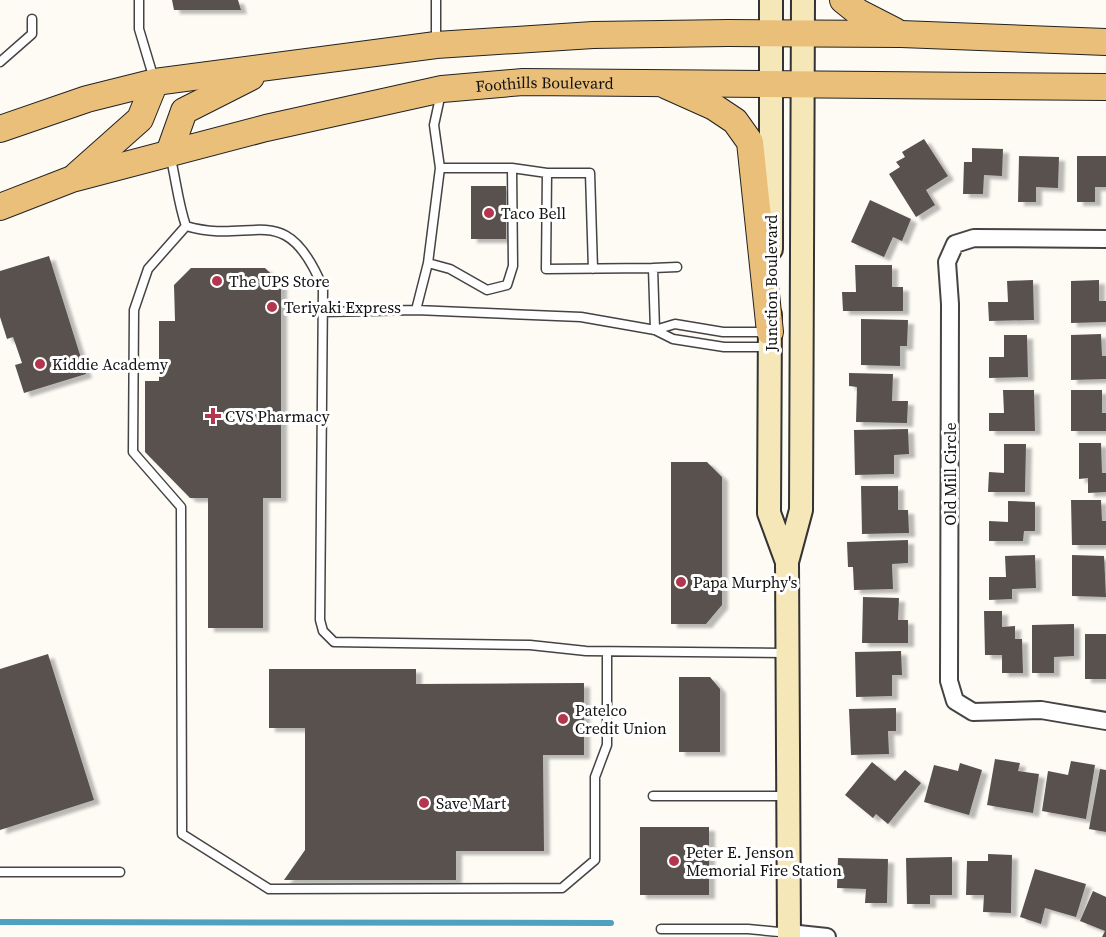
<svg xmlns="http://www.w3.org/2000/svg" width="1106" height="937" font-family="'Source Serif 4',serif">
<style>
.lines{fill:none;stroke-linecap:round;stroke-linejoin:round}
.stream{stroke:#4ea2bf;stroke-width:6}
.building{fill:#58514e;filter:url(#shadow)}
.lane-casing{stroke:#444;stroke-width:11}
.street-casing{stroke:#444;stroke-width:20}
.secondary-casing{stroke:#333;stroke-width:26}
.primary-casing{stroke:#222;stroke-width:28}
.lane{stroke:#fff;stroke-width:8}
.street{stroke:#fff;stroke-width:16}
.secondary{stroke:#f6e7b8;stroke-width:22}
.primary{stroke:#e9bf7a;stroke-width:26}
.poi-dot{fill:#b2374e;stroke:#fff;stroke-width:2}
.labels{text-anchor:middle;stroke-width:6;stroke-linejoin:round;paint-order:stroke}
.street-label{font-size:16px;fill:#111;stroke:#fff}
.poi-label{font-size:16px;fill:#111;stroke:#fff;text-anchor:start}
</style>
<defs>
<filter id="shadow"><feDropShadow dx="6" dy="4" stdDeviation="1.5" flood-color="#0004"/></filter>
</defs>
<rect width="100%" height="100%" fill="#fefbf5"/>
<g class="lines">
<path class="stream" d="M0,922l611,1"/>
</g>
<path class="building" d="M172,0h66l3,10h-67z
M924,139l24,37 -22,14 9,15 -19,12 -27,-43 11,-7 -4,-5 9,-5 -3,-5z
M972,148l31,1 -1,27 -18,-1 -1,19h-20l1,-32h8z
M1019,156l40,1 -1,31 -22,-1v15h-18z
M1077,156h29v31h-11v15h-18z
M471,186h35v53h-35z
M870,200l41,19 -9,22 -9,-4 -9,20 -33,-15z
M49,256l37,118 -62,19 -9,-28 7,-2 -9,-26 -6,2 -7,-22v-46z
M855,265h37v22h11v24h-60l-1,-19h14z
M191,268h74l16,15v215h-18v130h-55v-130h-18l-45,-46v-71h14v-60h16l-1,-36z
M1033,280l1,40 -45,1 -1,-19h20l-1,-21z
M1099,280v21h7v21l-35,1v-42z
M861,319l47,1 -1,26h-7v20l-39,-1z
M1101,334l1,22h4v23l-35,1v-45z
M1004,335h23l1,42 -39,1v-21h15z
M849,373l44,1 -1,27h16l-1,22 -51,-1 1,-35 -8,-1z
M1003,390h31l1,41h-46v-18h15z
M1071,390h31v23h4v18h-35z
M908,429l1,25 -15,1v19l-39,1 -1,-45z
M1079,443h22l1,30h4v19l-18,1v-15l-9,1z
M1004,444h22l-1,48h-37l1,-20 15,1z
M671,462h36l15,15v128l-16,19h-35z
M861,486h37v24h10l1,23 -47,1z
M1071,500h30l1,21h4v24h-34z
M1008,501l27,1v29h-11l-1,10h-34v-20l19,1z
M908,540v23l-16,1 1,25 -39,1 -1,-23h-5l-1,-25z
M1035,555l1,33 -24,1v10l-23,1v-23h17l-1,-21z
M1072,555l32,1 2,41 -34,-1z
M863,597l36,1 -1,22h10v23h-46z
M984,611h18v16l13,-1v13h7l1,34h-21v-18h-17z
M1074,624v32l-20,1v16h-22v-48z
M1085,634h21v45h-21z
M901,651l1,24h-10v21l-36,1 -1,-45z
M48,654l46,146 -94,30v-161z
M269,669h147v15l168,-1v72h-41l1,96h-88v29h-172l21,-30v-122h-36z
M679,677h31l10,12v63h-41z
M896,708v23h-8l1,23 -38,1 -2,-46z
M995,759l25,4 -2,8 21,3 -6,39 -46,-8z
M1071,761l24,4 -9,54 -44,-8 6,-40 20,4z
M872,762l23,19 10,-11 16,13 -33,41 -12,-10 -3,4 -28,-23z
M960,763l22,7 -13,45 -45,-13 10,-37 24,6z
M1100,769l6,1v62l-17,-3z
M640,827h69v68h-69z
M988,854l24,1 -1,58 -28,-1 1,-17h-18l1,-34h21z
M952,857v38h-22v9h-23l-1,-46z
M838,858l50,1 -1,44h-22l1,-14 -29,-1z
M1035,869l51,15 -10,33 -31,-9 -4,16 -21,-7z
M1093,891l13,6v40h-4l3,-6 -25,-10z"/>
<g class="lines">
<defs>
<path id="lane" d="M139,0v29l15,50
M436,0v41
M0,62l32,-28v-15
M170,155c6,24 8,48 16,71 67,20 99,-30 137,62l-3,332 3,11 11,11 196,3 56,6 199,2
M512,168l35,5h43l3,96
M547,173l-1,96 107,-1
M186,226l-38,43 -14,41 -1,142 48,55 1,327 87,55 293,-1 33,-28v-83l12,-32v-93
M428,263l22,6 37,21 20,-5 6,-19 -1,-98h-72
M416,310l12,-47 12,-95 -6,-43 7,-32
M323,312l93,-2 165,7 74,13 18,9 51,8h44
M655,330l20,-6 48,8h44
M655,330l-2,-62 24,-1
M653,796h135
M0,872h120
M661,929h87l41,4"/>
<path id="street" d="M1106,239l-132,-1 -19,6 -8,18 3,42 -1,377 6,20 18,11 68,-2 65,11
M789,933l38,4"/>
<path id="secondary" d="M771,249v-249
M770,315l-1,198 18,49
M789,937l-2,-375 14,-52 2,-510"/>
<g id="primary">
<path d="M843,0l15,12 37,19"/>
<path d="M667,86l47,21 21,14 15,21 20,190"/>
<path d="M0,129l87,-30 68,-17 281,-37 157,-10 135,-2 173,1 205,8"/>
<path d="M169,153l15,-42 67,-34"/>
<path d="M77,175l63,-56 15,-37"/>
<path id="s1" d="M0,207l72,-28 194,-51 176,-39 81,-7 583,5"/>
</g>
</defs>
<use href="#lane" class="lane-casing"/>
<use href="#street" class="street-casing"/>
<use href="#secondary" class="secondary-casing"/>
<use href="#primary" class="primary-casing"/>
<use href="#lane" class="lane"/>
<use href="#street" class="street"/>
<use href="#secondary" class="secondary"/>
<use href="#primary" class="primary"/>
</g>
<g class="poi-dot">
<circle cx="489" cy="213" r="6"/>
<circle cx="217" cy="281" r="6"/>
<circle cx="272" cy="307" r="6"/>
<circle cx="40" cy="364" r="6"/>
<path d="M210 407h6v6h6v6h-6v6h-6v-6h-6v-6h6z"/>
<circle cx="681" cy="582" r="6"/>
<circle cx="563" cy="719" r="6"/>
<circle cx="424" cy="803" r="6"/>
<circle cx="674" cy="861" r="6"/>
</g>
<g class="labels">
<g class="street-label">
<text dy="6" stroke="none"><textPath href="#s1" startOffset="561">Foothills Boulevard</textPath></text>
<text transform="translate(771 283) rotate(-90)" y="6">Junction Boulevard</text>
<text transform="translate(950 474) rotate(-90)" y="6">Old Mill Circle</text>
</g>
<g class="poi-label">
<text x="501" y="219">Taco Bell</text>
<text x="229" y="287">The UPS Store</text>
<text x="284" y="313">Teriyaki Express</text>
<text x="52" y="370">Kiddie Academy</text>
<text x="225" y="422">CVS Pharmacy</text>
<text x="693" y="588">Papa Murphy's</text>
<text x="575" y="716">Patelco<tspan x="575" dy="18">Credit Union</tspan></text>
<text x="436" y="809">Save Mart</text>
<text x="686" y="858">Peter E. Jenson<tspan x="686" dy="18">Memorial Fire Station</tspan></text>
</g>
</g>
</svg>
